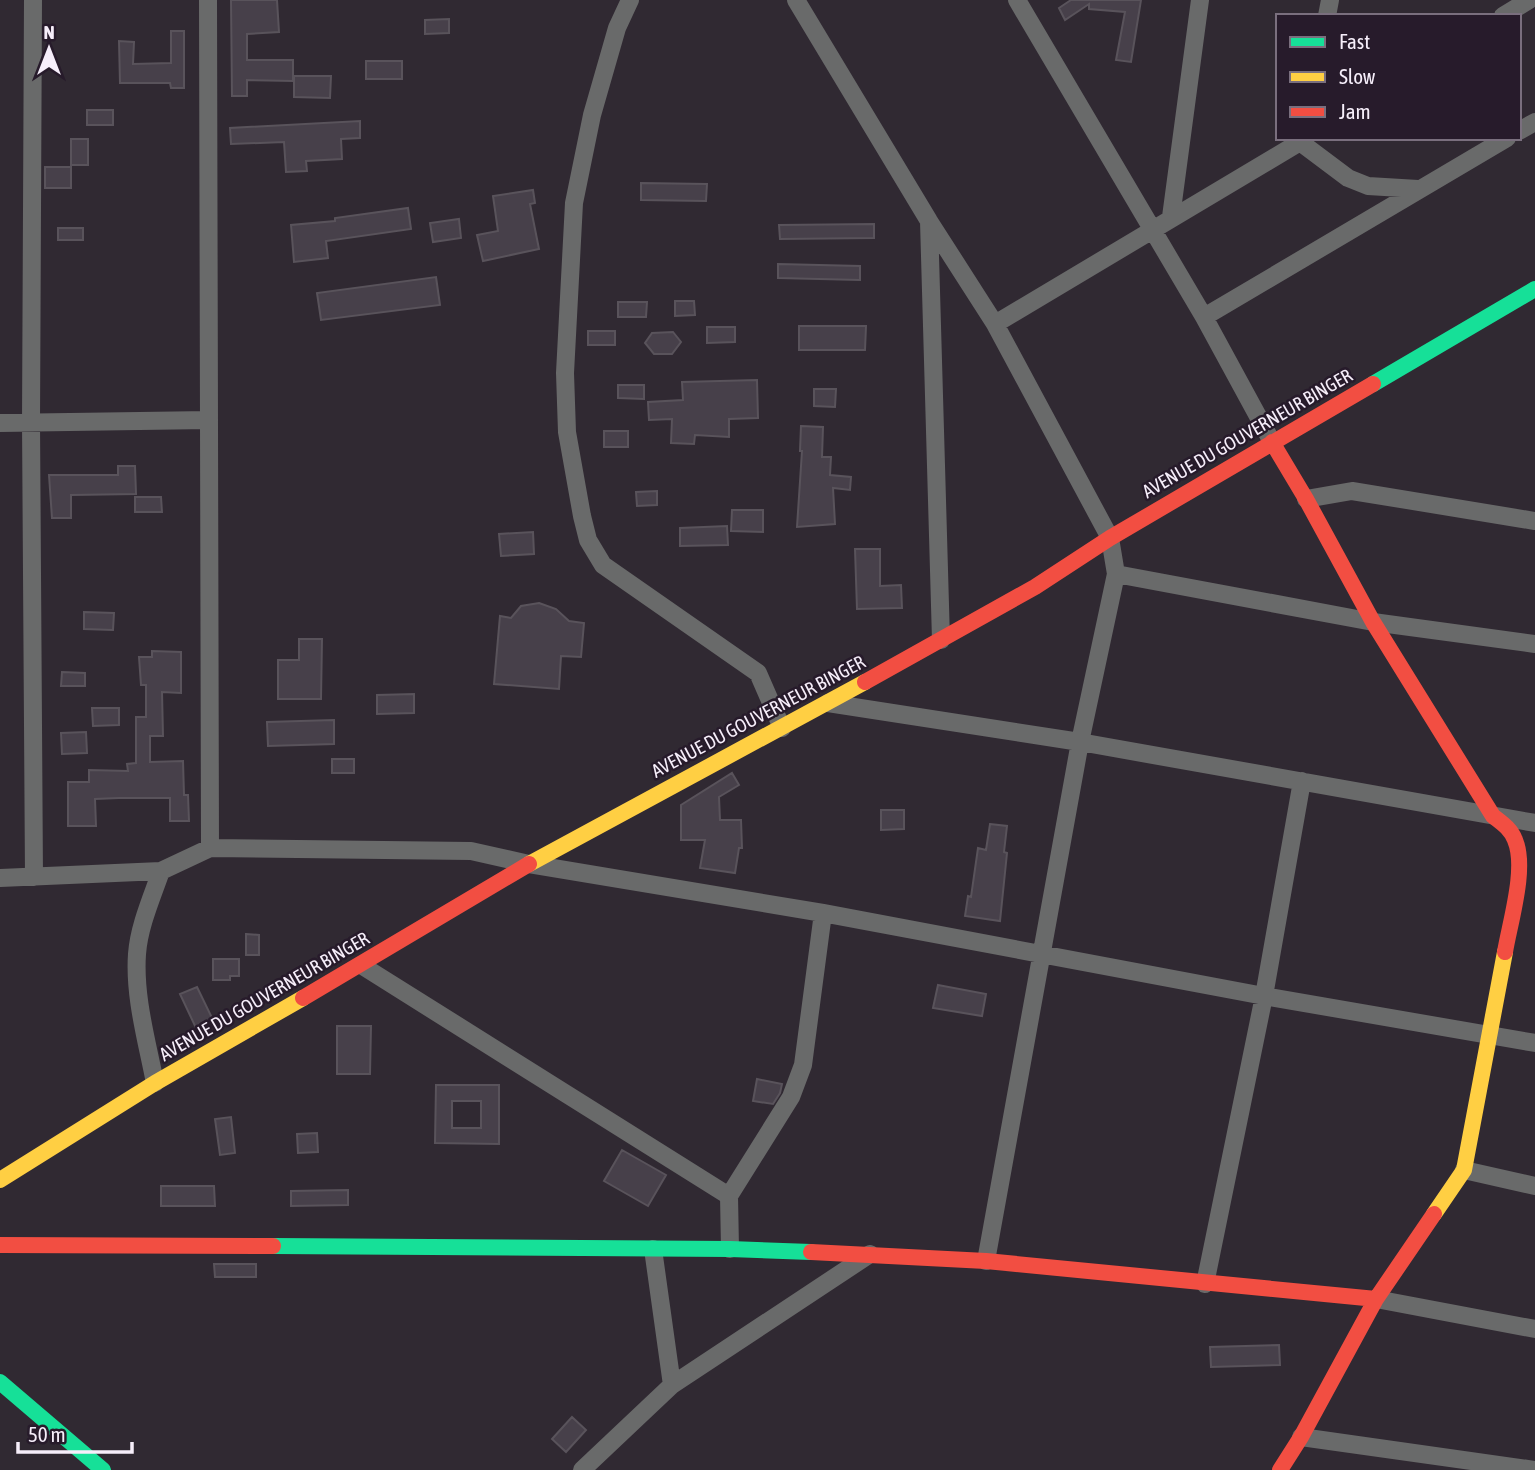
<svg xmlns="http://www.w3.org/2000/svg" width="1535" height="1470" font-family="'Asap Condensed',sans-serif">
<style>
.building{fill:#47404a;stroke:#59535b;stroke-width:2;fill-rule:evenodd}
.lines{fill:none;stroke-linecap:round;stroke-linejoin:round}
.street{stroke:#696a6a;stroke-width:18}
.fast{stroke:#16e098;stroke-width:16}
.slow{stroke:#ffcf43;stroke-width:16}
.jam{stroke:#f24e42;stroke-width:16}
.labels{text-anchor:middle;stroke-width:5;stroke-linejoin:round;paint-order:stroke}
.street-label{font-size:19px;fill:#f6eefa;stroke:#271b2b}
</style>
<rect width="100%" height="100%" fill="#302932"/>
<path class="building" d="M231,0h46l2,32 -32,2v26h46v21l-46,-1v16h-15z
M1071,0h70l-10,62 -15,-2 9,-48 -36,-3v-5l-24,16 -6,-12z
M449,19v14l-24,1v-14z
M171,31h13v57h-13l-1,-5h-50l-1,-42 15,1 -1,22 38,-1z
M366,61h36v18h-36z
M294,76h37l-1,22 -36,-1z
M87,110h26v15h-26z
M360,121v17l-19,1 1,20 -36,2 1,10 -21,1 -2,-30 -53,2 -1,-16z
M71,139h17v26h-17z
M45,167h26v21h-26z
M641,183l66,1 -1,17 -65,-1z
M533,190l2,13 -5,1 9,45 -56,12 -6,-26 21,-4 -5,-35z
M408,208l3,21 -85,12 2,17 -34,4 -3,-37 44,-4v-3z
M459,219l2,19 -28,4 -3,-19z
M874,224v14l-94,1 -1,-14z
M58,228h25v12h-25z
M778,264l82,2v14l-82,-2z
M436,277l4,28 -119,15 -4,-27z
M675,301h19l1,14 -20,1z
M618,302h29l-1,15h-28z
M799,326h67l-1,24h-66z
M707,327h28v15l-28,1z
M588,331h27v14h-27z
M673,332l8,10 -9,12h-18l-9,-11 7,-10z
M757,380l1,38 -29,1v18l-34,-2 -1,9 -23,-1 1,-24 -23,1 -1,-18 35,-2 -1,-18z
M618,385h26v14l-26,-1z
M814,389h22l-1,18 -21,-1z
M801,426l22,1 -1,30h9l-1,18 21,2 -1,13 -17,-2 2,36 -38,3 5,-76h-2z
M604,431h24v16h-24z
M118,466h17l1,28 -65,1v23h-19l-3,-43h69z
M657,491v14l-20,1 -1,-14z
M135,497h26l1,15h-27z
M732,510h31v22l-32,-1z
M727,526l1,19 -48,1v-18z
M533,532l1,22 -33,2 -2,-22z
M855,549h25v37l21,-1 1,23 -45,1z
M539,603l17,6 13,12 15,2 -3,34 -20,-1 -2,33 -65,-5 6,-68 11,2 10,-12z
M84,612l30,1 -1,17 -29,-1z
M299,639h23l-1,60h-43v-39h21z
M152,651l29,1v41l-19,-1 1,44h-13v26l33,-1 1,34h4l1,26h-19v-23h-51l-24,1 1,27h-28v-44h21v-12l39,1 -1,-7 9,-1v-46h10v-32h-5l-2,-28h13z
M62,672l23,1v13h-24z
M414,694v19l-37,1v-19z
M92,708h27v17l-26,1z
M334,720v24l-66,2 -1,-24z
M86,732l1,21 -25,1 -1,-21z
M332,759h22v14h-22z
M732,773l7,12 -20,12 1,23h21l1,28h-3l-4,25 -35,-5 5,-28h-24v-35z
M881,810h23v19l-23,1z
M990,824l17,2 -3,26 3,1 -7,68 -35,-5 3,-20 3,1 7,-49 8,2z
M246,934l13,1v20h-13z
M213,959h26v17h-9v4h-17z
M938,985l48,9 -4,22 -49,-8z
M197,987l16,33 -17,8 -16,-34z
M337,1026h34l-1,48h-33z
M757,1079l25,5 -2,9 -7,11 -20,-3z
M436,1085h63v59l-64,-1zM452,1101h29v27h-29z
M231,1117l4,36 -15,2 -5,-36z
M317,1133l1,19 -20,1 -1,-19z
M622,1150l44,25 -18,31 -44,-25z
M161,1186h53l1,20h-54z
M348,1190v15l-57,1v-15z
M214,1264h42v13h-41z
M1279,1345l1,20 -69,2 -1,-20z
M572,1417l14,13 -20,22 -14,-13z"/>
<g class="lines">
<path class="street" d="M33,0l-2,422 3,455
M208,0l2,848
M630,0l-13,28 -25,87 -18,88 -9,170 2,59 15,84 6,24 15,25 155,108 24,55
M796,0l133,221 66,103 115,214 6,36 -36,168 -94,519
M1017,0l187,317 68,125
M1327,16l3,-16
M1503,16l26,-16
M1519,131l16,-9
M1305,138l-5,4 48,36 20,8 50,3
M1171,217l29,-217
M929,221l12,419
M1204,317l303,-179
M995,324l305,-182v-4
M0,423l209,-3
M1306,499l46,-8 183,30
M1116,574l257,48 162,22
M828,703l252,39 455,81
M0,878l161,-7 49,-23 261,3 58,13 294,49 441,83 271,47
M361,965l368,231 1,53
M155,1083c-8,-42 -21,-86 -18,-129 2,-28 15,-57 24,-83
M1464,1170l71,16
M729,1196l62,-99 12,-32 20,-152
M653,1249l19,136
M1205,1284l59,-288 38,-215
M1376,1299l159,30
M1301,1437l234,33
M582,1470l90,-85 198,-131"/>
<path class="fast" d="M1373,384l162,-95
M273,1246l457,3 81,3
M0,1382l103,88"/>
<path class="slow" d="M529,864l336,-182
M0,1180l155,-97 148,-85
M1434,1214l30,-44 41,-218"/>
<path class="jam" d="M1272,442l34,57 67,123 120,194c9,7 18,13 22,24 12,28 -5,82 -10,112
M865,682l170,-95 75,-49 263,-154
M303,998l226,-134
M0,1245l273,1
M811,1252l175,9 390,38
M1280,1470l21,-33 75,-138 58,-85"/>
</g>
<g class="labels">
<g class="street-label">
<text transform="translate(1247 433) rotate(-30)" y="7">AVENUE DU GOUVERNEUR BINGER</text>
<text transform="translate(758 716) rotate(-28)" y="7">AVENUE DU GOUVERNEUR BINGER</text>
<text transform="translate(264 996) rotate(-30)" y="7">AVENUE DU GOUVERNEUR BINGER</text>
</g>
</g>
<rect x="1276" y="14" width="245" height="126" fill="#271b2b" stroke="#7a6f7e" stroke-width="2"/>
<rect x="1290" y="37" width="35" height="10" fill="#16e098" stroke="#7a6f7e" stroke-width="2"/>
<text x="1339" y="49" font-size="21" fill="#f6eefa">Fast</text>
<rect x="1290" y="72" width="35" height="10" fill="#ffcf43" stroke="#7a6f7e" stroke-width="2"/>
<text x="1339" y="84" font-size="21" fill="#f6eefa">Slow</text>
<rect x="1290" y="107" width="35" height="10" fill="#f24e42" stroke="#7a6f7e" stroke-width="2"/>
<text x="1339" y="119" font-size="21" fill="#f6eefa">Jam</text>
<g transform="translate(49 49)" stroke="#271b2b" stroke-width="5" paint-order="stroke">
<path d="M0-5L12 26L0 18L-12 26Z" fill="#f6eefa"/>
<text y="-10" font-size="19" font-weight="bold" text-anchor="middle" fill="#f6eefa">N</text>
</g>
<path d="M18 1442v10h114v-10" fill="none" stroke="#f6eefa" stroke-width="3.5"/>
<text x="28" y="1442" font-size="21" fill="#f6eefa" stroke="#271b2b" stroke-width="5" paint-order="stroke">50 m</text>
</svg>
